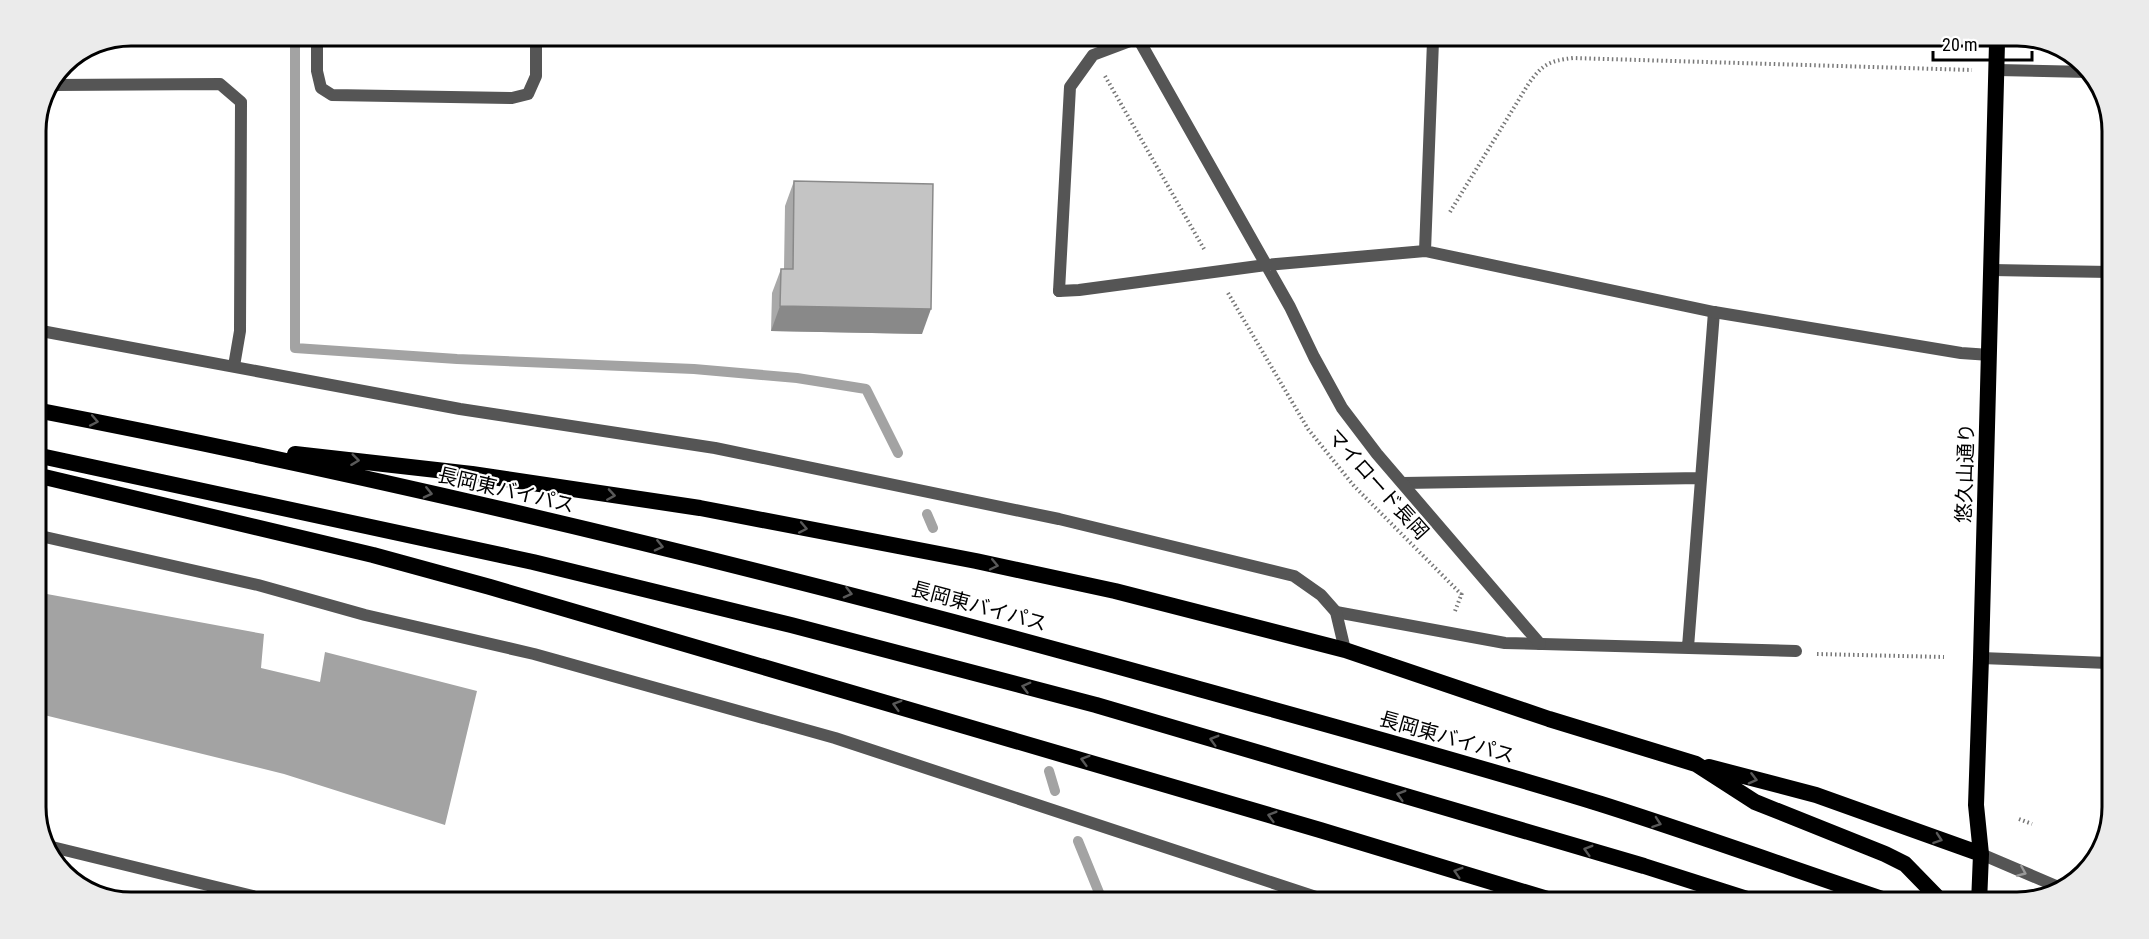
<svg xmlns="http://www.w3.org/2000/svg" width="2149" height="939" font-family="'Roboto Condensed','Noto Sans JP',sans-serif">
<style>
.water{fill:#a3a3a3}
.lines{fill:none;stroke-linecap:round;stroke-linejoin:round}
.stream{stroke:#a3a3a3;stroke-width:10}
.path{stroke:#777;stroke-width:4;stroke-dasharray:1.5 3;stroke-linecap:butt}
.service{stroke:#555;stroke-width:12}
.minor{stroke:#555;stroke-width:12}
.tertiary{stroke:#555;stroke-width:12}
.trunk{stroke:#000;stroke-width:16}
.wall{fill:#a9a9a9}
.shaded-wall{fill:#898989}
.building{fill:#c4c4c4;stroke:#898989;stroke-width:1.5}
.oneway{stroke:#595959}
.oneway2{stroke:#999}
.labels{text-anchor:middle;stroke-width:4.5;stroke-linejoin:round;paint-order:stroke}
.street-label{font-size:20px;fill:#000;stroke:#fff}
.rim{fill:none;stroke:#000;stroke-width:3}
</style>
<rect width="100%" height="100%" fill="#fff"/>
<path class="water" d="M36,592l228,42 -3,34 59,14 5,-30 152,39 -32,134 -161,-51 -248,-61z"/>
<g class="lines">
<path class="stream" d="M295,37v311l162,11 237,10 103,9 69,11 32,64
M927,514l6,14
M1049,771l6,20
M1078,841l24,59"/>
<path class="path" d="M1105,76l99,173
M1450,212l79,-129c14,-19 20,-22 44,-25l399,12
M1228,293l80,136 46,57 107,108
M1455,611l7,-18
M1817,654l127,3
M2019,819l13,5"/>
<path class="service" d="M1059,291l11,-204 23,-32 40,-15
M1403,483l297,-5
M1336,612l169,31 291,8
M1688,647l26,-335"/>
<path class="minor" d="M317,37v34l4,17 11,7 180,3 16,-4 8,-18v-39
M1139,40l151,267 24,50 28,51 35,46 163,190
M1997,70l92,2
M54,85l166,-1 21,18 -1,229 -6,35
M1425,251l289,61 247,41 29,2
M1992,270l119,2
M1059,291l20,-1 187,-25 159,-14 8,-210
M36,330l424,79 255,39 344,71 235,57 27,19 15,17 9,38
M36,535l222,50 107,30 169,39 301,84 490,162
M1981,658l127,5
M48,846l205,50"/>
<path class="tertiary" d="M1981,854l82,35"/>
<path class="trunk" d="M36,410c389,75 774,170 1156,277 136,38 273,75 409,117 98,31 195,66 293,99
M295,454l177,20 228,34 276,53 139,30 230,59 204,69 147,45 59,38 130,52 20,10 38,39
M36,455l497,107 258,63 305,80 548,161 113,36
M36,475l337,80 117,32 830,243 234,71
M1709,767l107,28 165,59
M1979,903l2,-49 -5,-49 5,-147 16,-615"/>
</g>
<path class="wall" d="M794,181l128,153 -151,-3 1,-38 9,-24h3l1,-63z"/>
<path class="shaded-wall" d="M780,306l151,3 -9,25 -151,-3z"/>
<path class="building" d="M794,181l139,3 -2,125 -151,-3 1,-37h12z"/>
<defs><path id="oneway-chevron" d="M-2-3.5L2.5 0L-2 3.5" fill="none" stroke-width="1.6" stroke-linecap="round" stroke-linejoin="round" transform="scale(1.5)"/></defs>
<g class="oneway">
<use href="#oneway-chevron" transform="translate(94 421) rotate(11)"/>
<use href="#oneway-chevron" transform="translate(355 460) rotate(7)"/>
<use href="#oneway-chevron" transform="translate(428 493) rotate(13)"/>
<use href="#oneway-chevron" transform="translate(611 495) rotate(9)"/>
<use href="#oneway-chevron" transform="translate(803 528) rotate(11)"/>
<use href="#oneway-chevron" transform="translate(659 546) rotate(13)"/>
<use href="#oneway-chevron" transform="translate(994 565) rotate(12)"/>
<use href="#oneway-chevron" transform="translate(848 593) rotate(14)"/>
<use href="#oneway-chevron" transform="translate(1026 687) rotate(-165)"/>
<use href="#oneway-chevron" transform="translate(897 705) rotate(-164)"/>
<use href="#oneway-chevron" transform="translate(1214 740) rotate(-164)"/>
<use href="#oneway-chevron" transform="translate(1085 760) rotate(-164)"/>
<use href="#oneway-chevron" transform="translate(1753 779) rotate(14)"/>
<use href="#oneway-chevron" transform="translate(1401 795) rotate(-164)"/>
<use href="#oneway-chevron" transform="translate(1272 816) rotate(-164)"/>
<use href="#oneway-chevron" transform="translate(1657 823) rotate(19)"/>
<use href="#oneway-chevron" transform="translate(1938 839) rotate(19)"/>
<use href="#oneway-chevron" transform="translate(1588 850) rotate(-164)"/>
<use href="#oneway-chevron" transform="translate(1458 872) rotate(-163)"/>
</g>
<use class="oneway2" href="#oneway-chevron" transform="translate(2022 872) rotate(23)"/>
<g class="labels">
<g class="street-label">
<text transform="translate(1965 473) rotate(-88)" y="7">悠久山通り</text>
<text transform="translate(1378 484) rotate(48)" y="7">マイロード長岡</text>
<text transform="translate(506 490) rotate(13)" y="7">長岡東バイパス</text>
<text transform="translate(979 606) rotate(15)" y="7">長岡東バイパス</text>
<text transform="translate(1447 737) rotate(16)" y="7">長岡東バイパス</text>
</g>
</g>
<path d="M0 0H2149V939H0ZM131 46H2017A85 85 0 0 1 2102 131V807A85 85 0 0 1 2017 892H131A85 85 0 0 1 46 807V131A85 85 0 0 1 131 46Z" fill="#ebebeb" fill-rule="evenodd"/>
<path class="rim" d="M131 46H2017A85 85 0 0 1 2102 131V807A85 85 0 0 1 2017 892H131A85 85 0 0 1 46 807V131A85 85 0 0 1 131 46Z"/>
<path d="M1933 51v9h99v-9" fill="none" stroke="#000000" stroke-width="3"/>
<text x="1942" y="51" font-size="18" fill="#000000" stroke="#ffffff" stroke-width="4.5" paint-order="stroke">20 m</text>
</svg>
